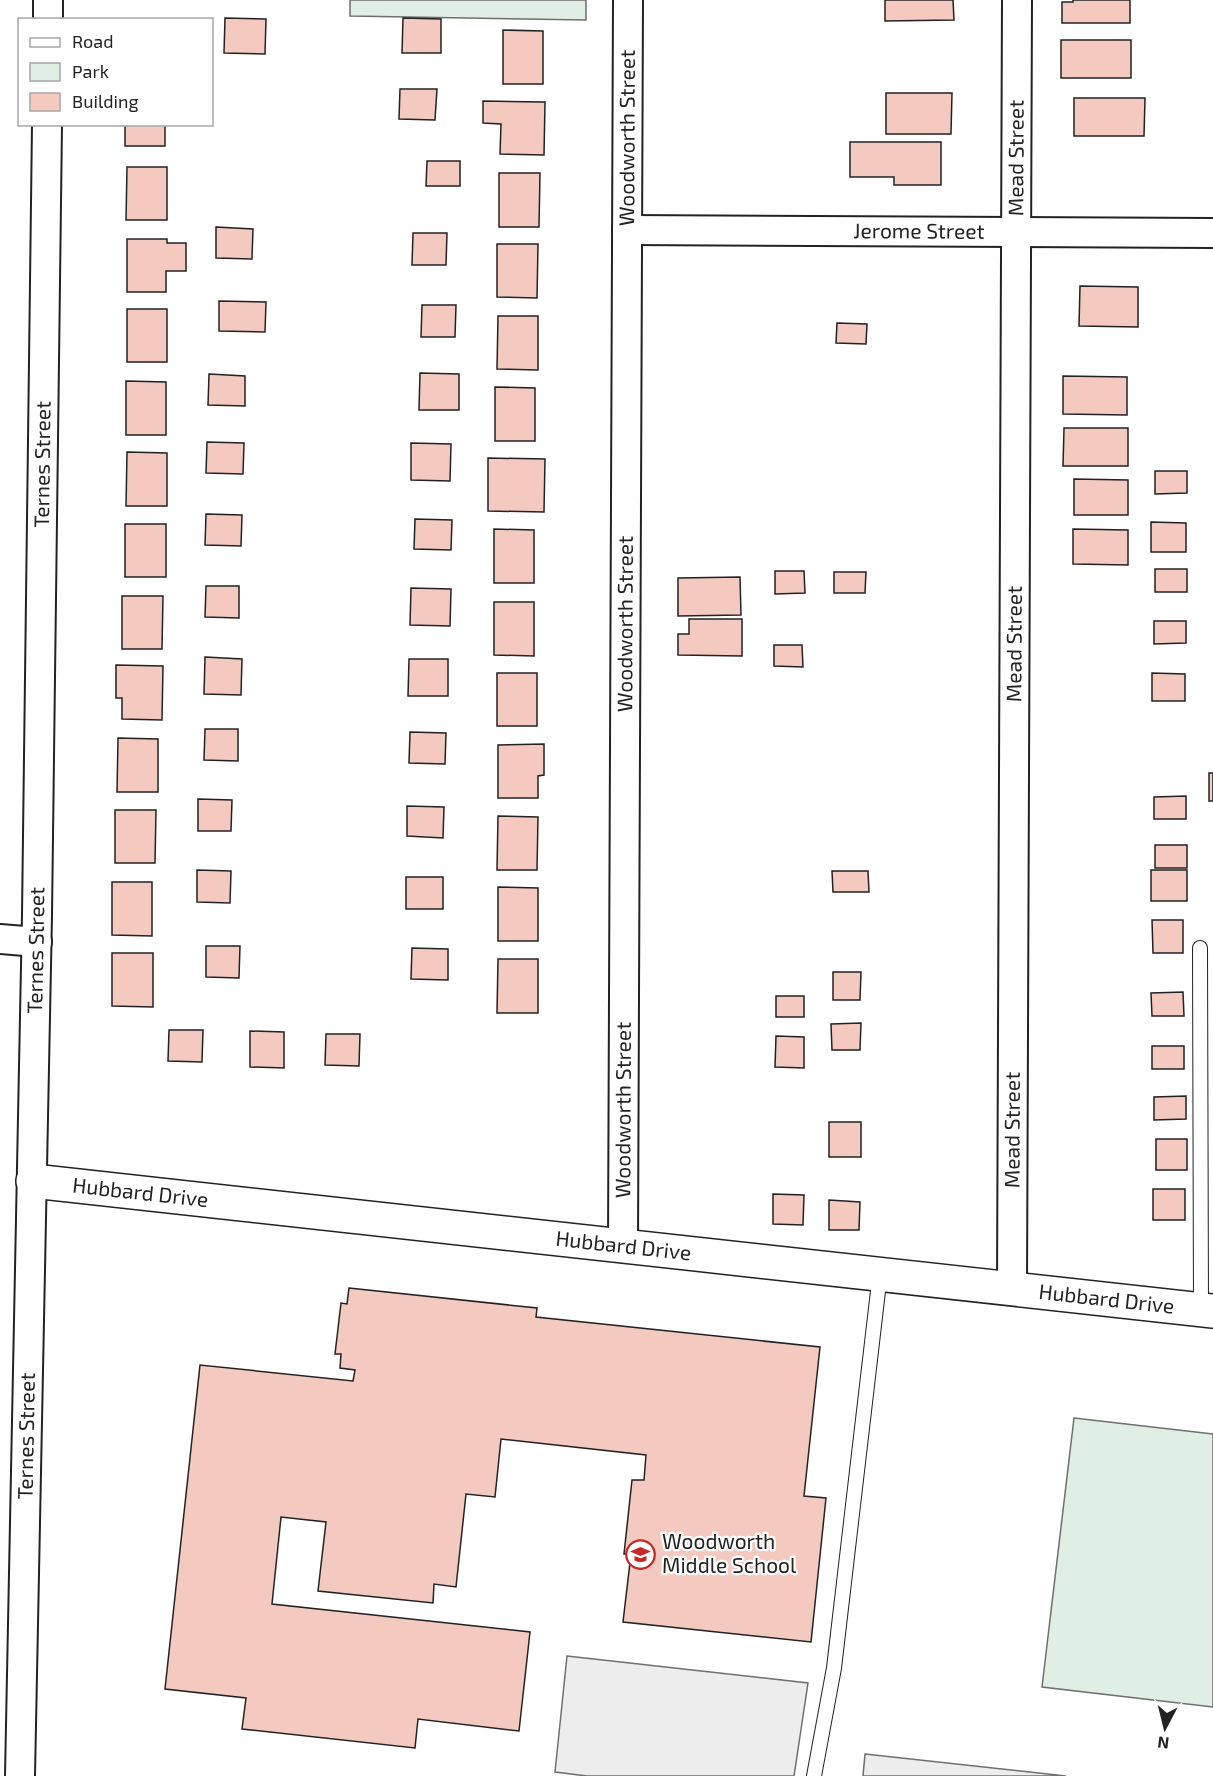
<svg xmlns="http://www.w3.org/2000/svg" width="1213" height="1776" font-family="'Exo 2',sans-serif">
<style>
.green{fill:#e0efe3;stroke:#6f6f6f;stroke-width:1.5}
.parking{fill:#ededed;stroke:#6f6f6f;stroke-width:1.5}
.building{fill:#f3c9c0;stroke:#222;stroke-width:1.5}
.lines{fill:none;stroke-linecap:round;stroke-linejoin:round}
.service-casing{stroke:#222;stroke-width:16}
.minor-casing{stroke:#222;stroke-width:32}
.tertiary-casing{stroke:#222;stroke-width:36}
.service{stroke:#fff;stroke-width:14}
.minor{stroke:#fff;stroke-width:28}
.tertiary{stroke:#fff;stroke-width:33}
.labels{text-anchor:middle;stroke-width:4.5;stroke-linejoin:round;paint-order:stroke}
.street-label{font-size:21px;fill:#222;stroke:#fff}
.poi-label{font-size:21px;fill:#222;stroke:#fff;text-anchor:start}
</style>
<rect width="100%" height="100%" fill="#fff"/>
<path class="green" d="M350,0h236v20l-236,-4z
M1074,1418l139,16v273l-171,-20z"/>
<path class="parking" d="M567,1656l241,27 -14,93h-207l-32,-4z
M865,1754l201,22h-203z"/>
<path class="building" d="M885,0h68l1,20 -69,1z
M1073,0h57v23h-68v-21h11z
M225,18l41,1 -1,35 -41,-1z
M403,18l38,1v34h-39z
M503,30l40,1v53h-40z
M1061,40h70v38h-70z
M400,89h37l-2,31 -36,-1z
M886,93h66l-1,41h-65z
M1074,98h71l-1,38h-70z
M483,101l62,1 -1,53 -44,-1 1,-30 -18,-1z
M125,124h40v22h-40z
M850,142h91v43h-47v-8h-44z
M427,161h33v25h-34z
M127,167h40v53h-41z
M499,173h41l-1,54h-40z
M216,227l37,2 -1,30 -36,-1z
M413,233h34l-1,32h-34z
M127,239h40v4h19v28h-20v21h-39z
M497,244h41l-1,54 -40,-1z
M1080,286l58,1v40l-59,-1z
M219,301l47,1 -1,30 -46,-1z
M422,305h34l-1,32h-34z
M127,309h40v53h-40z
M498,316h40v54l-41,-1z
M837,323l30,1 -1,20 -30,-1z
M420,373l39,1v36h-40z
M209,374l36,2v30l-37,-1z
M1063,376l64,1v38l-64,-1z
M126,381l40,1v53h-40z
M495,387l40,1v53h-40z
M1064,428h64v38h-65z
M207,442l37,1 -1,31 -37,-1z
M411,443l40,1 -1,37 -39,-1z
M127,452l40,1v53h-41z
M488,458l57,1 -1,53 -56,-1z
M1155,471h32v22l-32,1z
M1074,479l54,1v35h-54z
M206,514l36,1 -1,31 -36,-1z
M415,519l37,1 -1,30 -37,-1z
M1151,522l35,1v29h-35z
M125,524h41v53h-41z
M494,529l40,1v53h-40z
M1073,529l55,1v35l-55,-1z
M1155,569h32v23h-32z
M775,571h29l1,22 -30,1z
M834,572h32l-1,21h-31z
M740,577l1,38 -63,1v-38z
M206,586h33v32l-34,-1z
M411,588l40,1 -1,37 -40,-1z
M122,596h41l-1,53h-40z
M494,602h40v54l-40,-1z
M689,619h53v37l-64,-1v-21h11z
M1154,621h32v22l-32,1z
M774,645h28l1,22 -29,-1z
M205,657l37,2 -1,36 -37,-1z
M409,659h39v37h-40z
M116,665l47,1 -1,54 -40,-1v-21h-6z
M497,673h40v53h-40z
M1152,673l33,1v27h-33z
M205,729h33v32l-34,-1z
M410,732l36,1 -1,31 -36,-1z
M118,738l40,1v53h-41z
M544,744v31l-6,1v22h-40v-53z
M1209,773h4v28h-4z
M1186,796v23h-32v-22z
M198,799l34,1 -1,31h-33z
M407,806l37,1 -1,31 -36,-2z
M115,810h41l-1,53h-40z
M498,816l40,1 -1,53h-40z
M1155,845h32v23h-32z
M197,870l34,1 -1,32 -33,-1z
M1151,870h36v31h-36z
M832,871h36l1,21h-36z
M406,877h37v32h-37z
M112,882h40v54l-40,-1z
M498,887l40,1v53h-40z
M1152,920h31v33h-30z
M206,946h34l-1,32 -33,-1z
M412,948l36,1v31l-37,-1z
M112,953h41v54l-41,-1z
M498,959h40v54h-41z
M833,972h28l-1,28h-27z
M1183,992l1,24h-32l-1,-23z
M776,996h28v21h-28z
M861,1023l-1,27h-28l-1,-26z
M169,1030h34l-1,32 -34,-1z
M250,1031l34,1v36l-34,-1z
M326,1034h34l-1,32 -34,-1z
M776,1036l28,1v31l-29,-1z
M1152,1046h32v23h-32z
M1186,1096v23l-32,1v-23z
M829,1122h32v35h-32z
M1156,1139h31v31h-31z
M1153,1189h32v31h-32z
M773,1194l31,1 -1,30 -30,-1z
M829,1200l31,2 -1,28h-30z
M349,1288l188,20 -1,9 284,30 -16,149 22,2 -15,144 -188,-20 8,-68h-7l8,-74h12l2,-25 -145,-16 -6,58 -29,-3 -10,93 -22,-3 -1,19 -115,-12 8,-69 -45,-5 -9,87 258,28 -11,99 -101,-12 -3,29 -173,-19 4,-31 -81,-9 35,-324 153,16 2,-11 -15,-2 1,-14h-6l6,-51 6,1z"/>
<g class="lines">
<defs>
<path id="service" d="M1200,948l1,362
M814,1776l20,-108 46,-394"/>
<g id="minor">
<path d="M48,20v-20"/>
<path id="s1" d="M627,230l586,3"/>
<path d="M0,939l37,3"/>
<path id="s2" d="M623,1246l5,-1246"/>
<path id="s3" d="M1012,1289l5,-1289"/>
<path id="s4" d="M20,1776l17,-861 10,-791"/>
</g>
<g id="tertiary">
<path id="s5" d="M33,1181l1180,130"/>
</g>
</defs>
<use href="#service" class="service-casing"/>
<use href="#minor" class="minor-casing"/>
<use href="#tertiary" class="tertiary-casing"/>
<use href="#service" class="service"/>
<use href="#minor" class="minor"/>
<use href="#tertiary" class="tertiary"/>
</g>
<defs>
<symbol id="school-ring" viewBox="-11 -11 22 22"><circle r="9.5" fill="#fff" stroke="#c62828" stroke-width="1.5"/><path d="M0-5L7-2L0 1L-7-2ZM-4 1L0 2.5L4 1V4Q0 6-4 4Z" fill="#c62828"/></symbol>
</defs>
<g fill-rule="evenodd">
<use href="#school-ring" x="624" y="1538" width="33" height="33"/>
</g>
<g class="labels">
<g class="street-label">
<text dy="7" stroke="none"><textPath href="#s2" startOffset="1108">Woodworth Street</textPath></text>
<text dy="7" stroke="none"><textPath href="#s3" startOffset="1131">Mead Street</textPath></text>
<text dy="7" stroke="none"><textPath href="#s1" startOffset="292">Jerome Street</textPath></text>
<text dy="7" stroke="none"><textPath href="#s4" startOffset="1312">Ternes Street</textPath></text>
<text dy="7" stroke="none"><textPath href="#s2" startOffset="622">Woodworth Street</textPath></text>
<text dy="7" stroke="none"><textPath href="#s3" startOffset="645">Mead Street</textPath></text>
<text dy="7" stroke="none"><textPath href="#s4" startOffset="826">Ternes Street</textPath></text>
<text dy="7" stroke="none"><textPath href="#s2" startOffset="136">Woodworth Street</textPath></text>
<text dy="7" stroke="none"><textPath href="#s3" startOffset="159">Mead Street</textPath></text>
<text dy="7" stroke="none"><textPath href="#s5" startOffset="108">Hubbard Drive</textPath></text>
<text dy="7" stroke="none"><textPath href="#s5" startOffset="594">Hubbard Drive</textPath></text>
<text dy="7" stroke="none"><textPath href="#s5" startOffset="1080">Hubbard Drive</textPath></text>
<text dy="7" stroke="none"><textPath href="#s4" startOffset="340">Ternes Street</textPath></text>
</g>
<g class="poi-label">
<text x="662" y="1549">Woodworth<tspan x="662" dy="24">Middle School</tspan></text>
</g>
</g>
<rect x="18" y="18" width="195" height="108" fill="#ffffff" stroke="#a7a7a7" stroke-width="1.5"/>
<rect x="30" y="38" width="30" height="9" fill="#ffffff" stroke="#a7a7a7" stroke-width="1.5"/>
<text x="72" y="48" font-size="18" fill="#222222">Road</text>
<rect x="30" y="63" width="30" height="18" fill="#e0efe3" stroke="#a7a7a7" stroke-width="1.5"/>
<text x="72" y="78" font-size="18" fill="#222222">Park</text>
<rect x="30" y="93" width="30" height="18" fill="#f3c9c0" stroke="#a7a7a7" stroke-width="1.5"/>
<text x="72" y="108" font-size="18" fill="#222222">Building</text>
<g transform="translate(1165 1728) rotate(187)" stroke="#ffffff" stroke-width="4.5" paint-order="stroke">
<path d="M0-4.5L10 22L0 15L-10 22Z" fill="#222222"/>
<text y="-9" font-size="16" font-weight="bold" text-anchor="middle" fill="#222222">N</text>
</g>
</svg>
